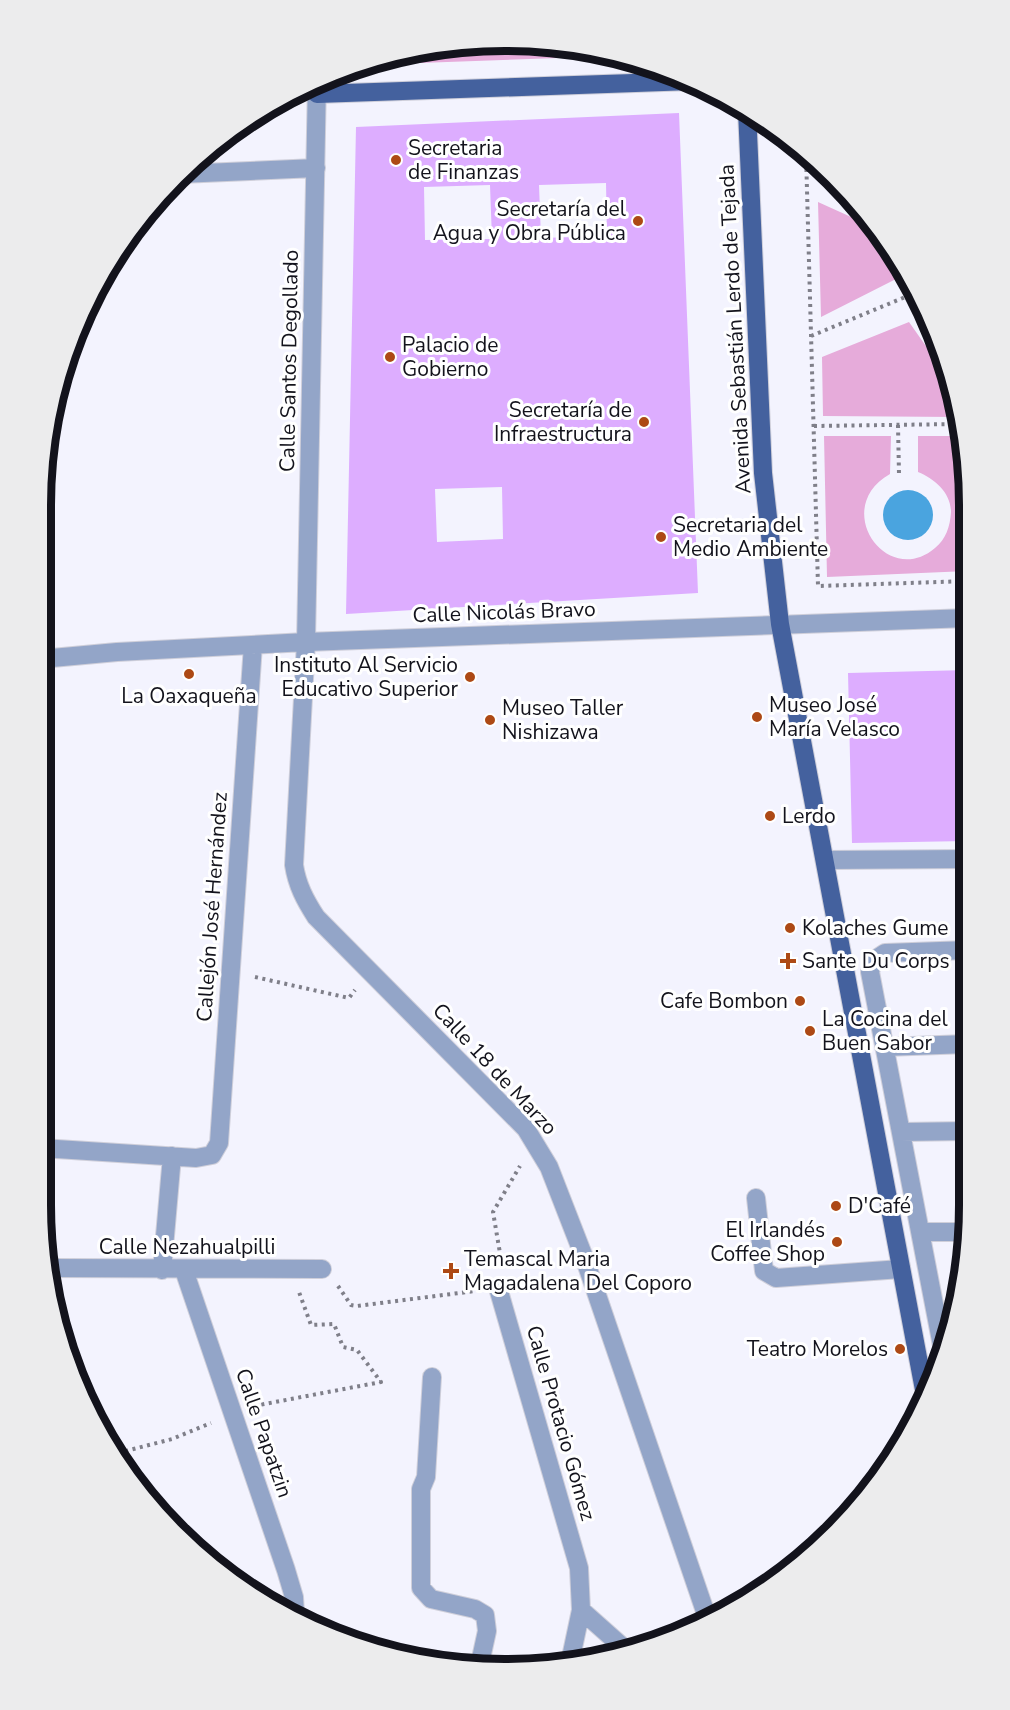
<svg xmlns="http://www.w3.org/2000/svg" width="1010" height="1710" font-family="'Nunito Sans',sans-serif">
<style>
.green{fill:#e6abda}
.water{fill:#4aa4df}
.building{fill:#ddadff;fill-rule:evenodd}
.lines{fill:none;stroke-linecap:round;stroke-linejoin:round}
.minor-casing{stroke:#cfcfda;stroke-width:20}
.major-casing{stroke:#cfcfda;stroke-width:20}
.path{stroke:#7f7f89;stroke-width:4;stroke-dasharray:3 4.5;stroke-linecap:butt}
.minor{stroke:#93a5c8;stroke-width:18}
.major{stroke:#44619e;stroke-width:18}
.poi-dot{fill:#ad4915;stroke:#fff;stroke-width:2}
.labels{text-anchor:middle;stroke-width:6;stroke-linejoin:round;paint-order:stroke}
.poi-label{font-size:21px;fill:#13131c;stroke:#fff;text-anchor:start}
.street-label{font-size:21px;fill:#13131c;stroke:#fff}
.rim{fill:none;stroke:#13131c;stroke-width:8}
</style>
<rect width="100%" height="100%" fill="#f3f3fe"/>
<path class="green" d="M505,41l90,8 21,7 -252,9 50,-16z
M818,202l53,24 25,32v21l-75,38z
M909,322l26,37 12,9 10,49 -134,-1 -1,-59z
M824,436h67l-1,38c-60,34 -3,115 45,74 11,-9 15,-21 16,-36 0,-19 -16,-33 -33,-40v-36h43l7,38v97l-141,6z"/>
<path class="water" d="M883 515a25 25 0 1 1 50 0a25 25 0 1 1-50 0Z"/>
<path class="building" d="M679,113l19,480 -352,21 10,-487zM606,183l1,53 -66,2 -2,-53zM490,185l2,54 -67,1 -1,-53zM502,487l1,52 -66,3 -2,-53z
M968,670v171l-116,2 -4,-170z"/>
<g class="lines">
<defs>
<path id="minor" d="M317,81l-11,561 -12,223c3,20 11,35 22,52l210,212 23,38 35,90 123,360
M180,174l136,-6
M41,659l76,-7 189,-10 662,-24
M825,860l143,-1
M884,1047l84,-3
M901,1132l67,-1
M41,1148l155,10 16,-3 7,-12 34,-498
M756,1198l8,73 12,7 125,-9
M920,1232h48
M51,1268l271,1
M162,1270l10,-114
M184,1270l102,300 8,27 1,16
M498,1288l81,280 2,42 -11,52
M944,1356l-74,-384 3,-11 12,-8 83,-3
M432,1377l-6,100 -5,12v99l10,11 44,10 10,6 2,16 -7,32
M581,1610l45,40"/>
<path id="major" d="M317,94l375,-13
M747,110l16,363 17,151 145,771"/>
</defs>
<use href="#minor" class="minor-casing"/>
<use href="#major" class="major-casing"/>
<path class="path" d="M806,154l12,432 150,-5
M806,158l9,4
M915,289l9,26 9,15
M811,336l104,-43
M898,425l1,49
M814,426l144,-2
M255,977l94,21 6,-8
M502,1265l-9,-53 27,-46
M338,1286l13,19 6,1 118,-15
M254,1406l127,-24 -24,-32 -14,-3 -9,-23 -23,1 -12,-33
M118,1453l54,-14 39,-16"/>
<use href="#minor" class="minor"/>
<use href="#major" class="major"/>
</g>
<g class="poi-dot">
<circle cx="396" cy="160" r="6"/>
<circle cx="638" cy="221" r="6"/>
<circle cx="390" cy="357" r="6"/>
<circle cx="644" cy="422" r="6"/>
<circle cx="661" cy="537" r="6"/>
<circle cx="189" cy="674" r="6"/>
<circle cx="470" cy="677" r="6"/>
<circle cx="757" cy="717" r="6"/>
<circle cx="490" cy="720" r="6"/>
<circle cx="770" cy="816" r="6"/>
<circle cx="790" cy="928" r="6"/>
<path d="M785 952h6v6h6v6h-6v6h-6v-6h-6v-6h6z"/>
<circle cx="800" cy="1001" r="6"/>
<circle cx="810" cy="1031" r="6"/>
<circle cx="836" cy="1206" r="6"/>
<circle cx="837" cy="1242" r="6"/>
<path d="M448 1262h6v6h6v6h-6v6h-6v-6h-6v-6h6z"/>
<circle cx="900" cy="1349" r="6"/>
</g>
<g class="labels">
<g class="poi-label">
<text x="408" y="155">Secretaria<tspan x="408" dy="24">de Finanzas</tspan></text>
<text x="626" y="216" text-anchor="end">Secretaría del<tspan x="626" dy="24">Agua y Obra Pública</tspan></text>
<text x="402" y="352">Palacio de<tspan x="402" dy="24">Gobierno</tspan></text>
<text x="632" y="417" text-anchor="end">Secretaría de<tspan x="632" dy="24">Infraestructura</tspan></text>
<text x="673" y="532">Secretaria del<tspan x="673" dy="24">Medio Ambiente</tspan></text>
<text x="458" y="672" text-anchor="end">Instituto Al Servicio<tspan x="458" dy="24">Educativo Superior</tspan></text>
<text x="189" y="703" text-anchor="middle">La Oaxaqueña</text>
<text x="769" y="712">Museo José<tspan x="769" dy="24">María Velasco</tspan></text>
<text x="502" y="715">Museo Taller<tspan x="502" dy="24">Nishizawa</tspan></text>
<text x="782" y="823">Lerdo</text>
<text x="802" y="935">Kolaches Gume</text>
<text x="802" y="968">Sante Du Corps</text>
<text x="788" y="1008" text-anchor="end">Cafe Bombon</text>
<text x="822" y="1026">La Cocina del<tspan x="822" dy="24">Buen Sabor</tspan></text>
<text x="848" y="1213">D'Café</text>
<text x="825" y="1237" text-anchor="end">El Irlandés<tspan x="825" dy="24">Coffee Shop</tspan></text>
<text x="464" y="1266">Temascal Maria<tspan x="464" dy="24">Magadalena Del Coporo</tspan></text>
<text x="888" y="1356" text-anchor="end">Teatro Morelos</text>
</g>
<g class="street-label">
<text transform="translate(735 329) rotate(-93)" y="7">Avenida Sebastián Lerdo de Tejada</text>
<text transform="translate(289 361) rotate(-89)" y="7">Calle Santos Degollado</text>
<text transform="translate(504 612) rotate(-2)" y="7">Calle Nicolás Bravo</text>
<text transform="translate(212 907) rotate(-86)" y="7">Callejón José Hernández</text>
<text transform="translate(495 1069) rotate(47)" y="7">Calle 18 de Marzo</text>
<text x="187" y="1254">Calle Nezahualpilli</text>
<text transform="translate(561 1423) rotate(74)" y="7">Calle Protacio Gómez</text>
<text transform="translate(264 1433) rotate(71)" y="7">Calle Papatzin</text>
</g>
</g>
<path d="M0 0H1010V1710H0ZM505 51H505A454 454 0 0 1 959 505V1205A454 454 0 0 1 505 1659H505A454 454 0 0 1 51 1205V505A454 454 0 0 1 505 51Z" fill="#ececed" fill-rule="evenodd"/>
<path class="rim" d="M505 51H505A454 454 0 0 1 959 505V1205A454 454 0 0 1 505 1659H505A454 454 0 0 1 51 1205V505A454 454 0 0 1 505 51Z"/>
</svg>
